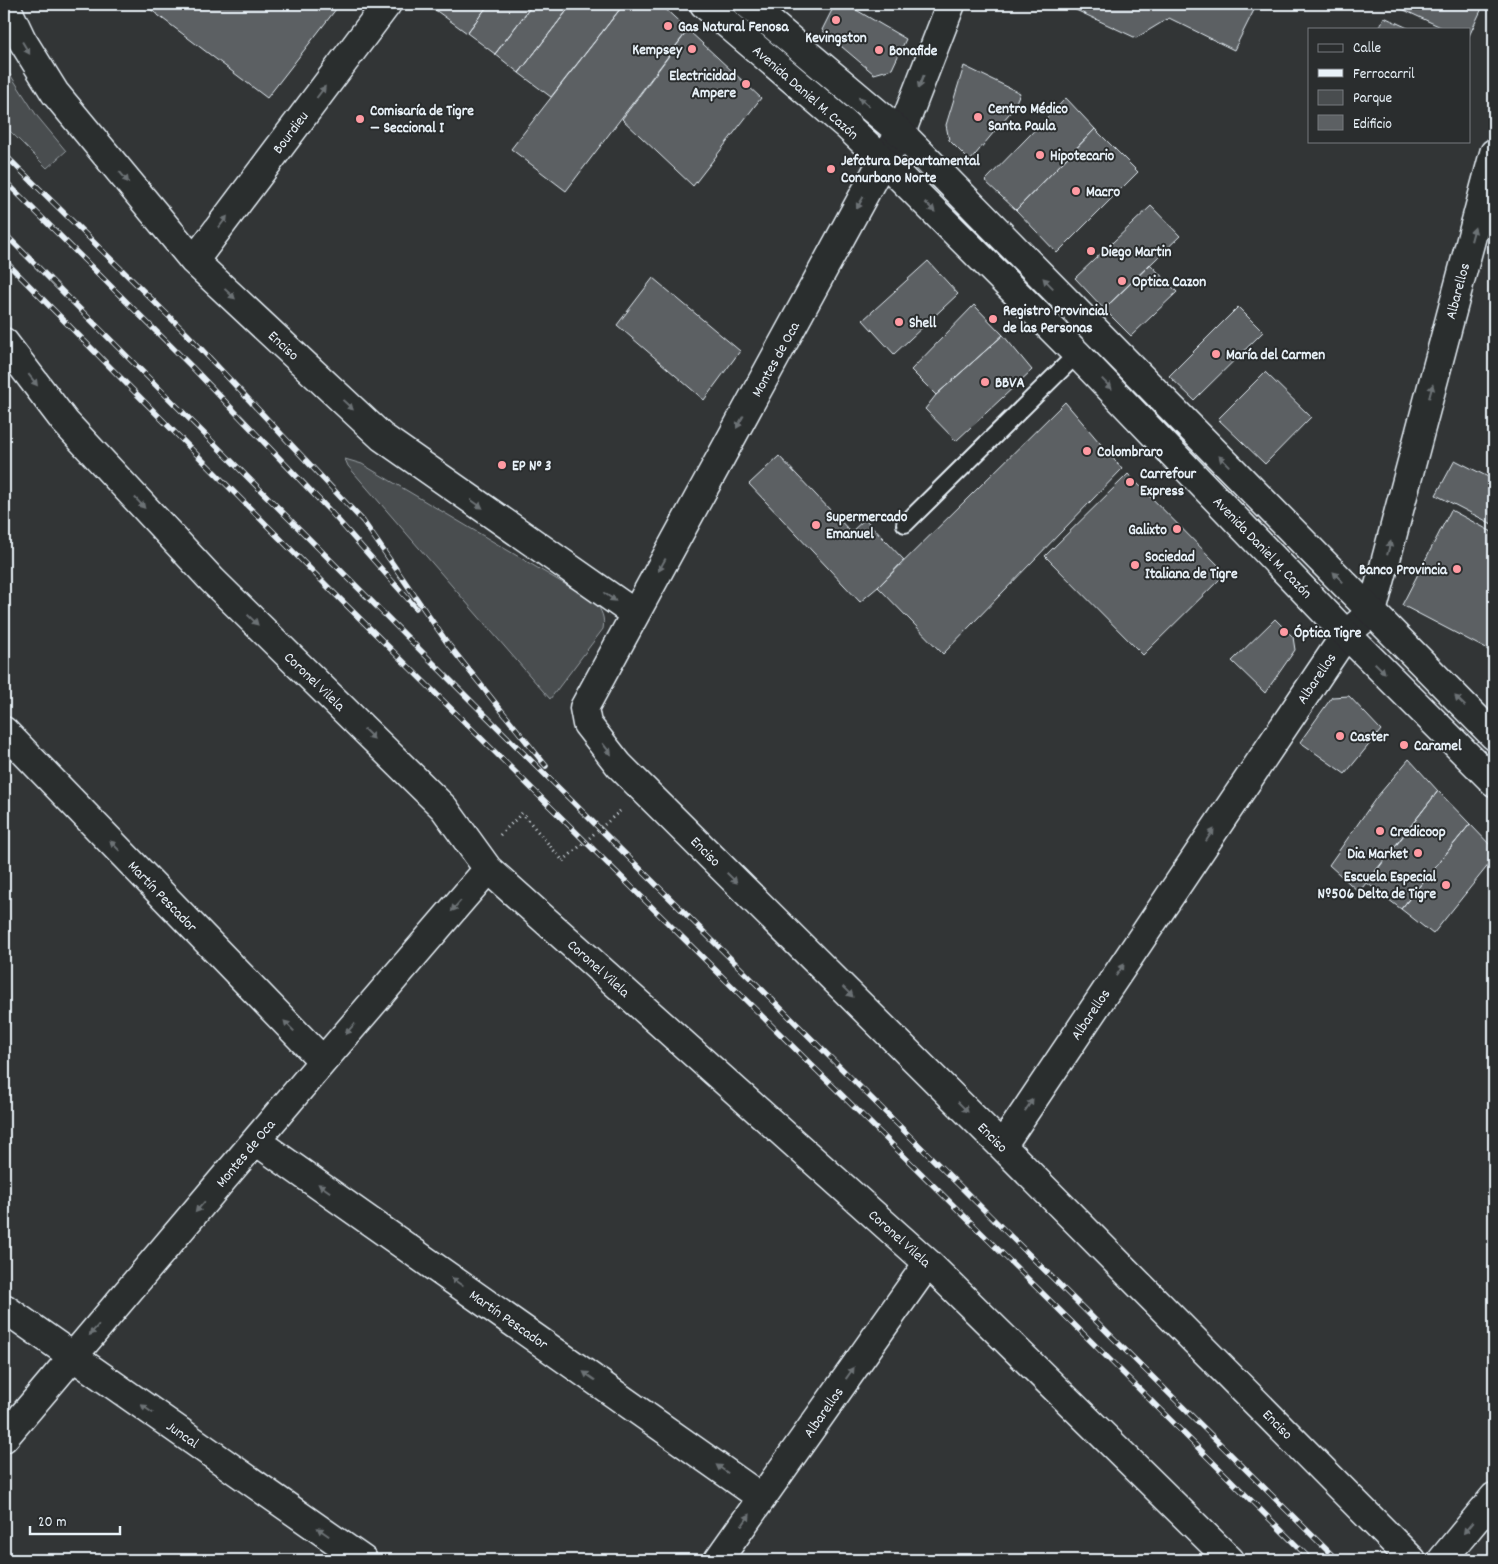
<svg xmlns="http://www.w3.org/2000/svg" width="1498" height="1564" font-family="Dekko,sans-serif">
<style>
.green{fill:#494d4f;stroke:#989fa4}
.building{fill:#5c6063;stroke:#e8f1f8}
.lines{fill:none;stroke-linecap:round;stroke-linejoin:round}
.lane-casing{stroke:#e8f1f8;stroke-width:20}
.street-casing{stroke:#e8f1f8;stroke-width:31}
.secondary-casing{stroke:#e8f1f8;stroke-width:31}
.path{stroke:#e8f1f8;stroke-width:3;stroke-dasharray:1 4;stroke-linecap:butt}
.lane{stroke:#2a2d2e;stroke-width:16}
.street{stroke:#2a2d2e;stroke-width:28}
.secondary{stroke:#2a2d2e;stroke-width:28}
.rail-casing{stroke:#e8f1f8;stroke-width:5.5}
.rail{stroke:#2a2d2e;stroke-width:4;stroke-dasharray:11;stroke-linecap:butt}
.path-bridge{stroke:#e8f1f8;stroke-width:3;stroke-dasharray:1 4;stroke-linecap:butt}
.oneway{fill:#6c7275}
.poi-dot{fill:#ff9aa2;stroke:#2a2d2e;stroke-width:2}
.labels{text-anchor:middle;stroke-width:4;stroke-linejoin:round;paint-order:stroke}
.poi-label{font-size:15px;font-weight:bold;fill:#e8f1f8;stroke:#2a2d2e;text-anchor:start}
.street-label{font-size:15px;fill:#e8f1f8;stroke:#2a2d2e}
</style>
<rect width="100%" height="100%" fill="#323536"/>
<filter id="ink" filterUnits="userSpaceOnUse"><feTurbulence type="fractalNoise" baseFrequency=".02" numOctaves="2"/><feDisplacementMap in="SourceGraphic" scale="10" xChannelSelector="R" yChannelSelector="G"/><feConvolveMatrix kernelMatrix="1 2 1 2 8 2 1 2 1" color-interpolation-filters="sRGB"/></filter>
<g filter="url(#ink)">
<path class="green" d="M4,65l33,51 29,35 -19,17 -43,-43z
M345,459l17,5 233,138c7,9 10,16 8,27l-53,70 -202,-233z"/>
<path class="building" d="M148,4h192l-73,94 -121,-92z
M427,4h62l-22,29z
M489,4h44l-38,50 -28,-21z
M533,4h39l-53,69 -24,-19z
M572,4h52l-73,93 -32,-24z
M624,4h36l28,26 -122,161 -55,-42z
M835,4h11l60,35 -14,30 -18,5 -52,-44z
M1063,4h194l-23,46 -65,-32 -33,20z
M1391,4h93l-15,32v-7h-24z
M1384,17l26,12h-31z
M688,30l73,68 -68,88 -71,-67z
M964,66l56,27 -7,16 -43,52 -21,-21 -3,-15z
M1066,98l29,31 -79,81 -31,-29z
M1095,129l43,43 -81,81 -41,-43z
M1151,206l29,30 -76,73 -29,-31z
M928,261l30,33 -64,60 -31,-34z
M1150,264l27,28 -46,44 -27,-27z
M653,278l87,73 -36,49 -87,-75z
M974,305l29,30 -67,60 -25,-25z
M1238,307l25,25 -69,68 -25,-24z
M1003,335l29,35 -76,71 -31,-32 11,-14z
M1265,372l46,45 -46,47 -47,-45z
M1065,402l57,67 -179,185 -65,-67z
M779,456l72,76 14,-13 39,41 -26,27 -18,15 -111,-118z
M1455,460l39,20v45l-58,-30z
M1128,474l98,99 -83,82 -98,-99z
M1451,510l43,23v120l-92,-48z
M1275,619l18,18 2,13 -30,43 -33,-32z
M1349,696l32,34 -36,44 -45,-32 32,-45z
M1409,759l29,32 -79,101 -30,-27 47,-67z
M1438,791l32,33 -69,85 -34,-26z
M1470,824l24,25v9l-61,76 -32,-25z"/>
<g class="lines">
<defs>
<path id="lane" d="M905,524l172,-170"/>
<path id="street" d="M5,4l17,36 33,53 139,168 188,176 253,177
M951,4l-50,129 -18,27 -299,548 3,16 32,41 383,381 410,414
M194,261l193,-257
M4,342l61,80 147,158 232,228 44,61 440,394 302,297
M4,731l319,330
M256,1141l506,357
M1002,1146l344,-512 26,-22 122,-459
M4,1308l359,252
M4,1438l319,-377 165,-192
M718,1560l210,-297
M1442,1560l52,-63"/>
<path id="secondary" d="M704,4l142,121 37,35 194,194 269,280 148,148
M748,4l153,129 593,603"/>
</defs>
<use href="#lane" class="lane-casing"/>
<use href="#street" class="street-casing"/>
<use href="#secondary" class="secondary-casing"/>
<path class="path" d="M500,835l22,-22 41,48"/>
<use href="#lane" class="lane"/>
<use href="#street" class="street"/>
<use href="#secondary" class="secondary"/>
<defs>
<path id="rail" d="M4,154l183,180 176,187 85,123 98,122
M4,180l188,187 137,143 87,98
M4,233l471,472 862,855
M4,260l325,328 784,775 198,197"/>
</defs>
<use href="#rail" class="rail-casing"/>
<use href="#rail" class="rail"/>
<path class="path-bridge" d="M563,861l57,-50"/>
</g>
<defs><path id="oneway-solid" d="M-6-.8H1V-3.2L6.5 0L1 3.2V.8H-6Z" transform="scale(1.25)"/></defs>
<g class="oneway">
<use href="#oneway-solid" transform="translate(26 48) rotate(59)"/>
<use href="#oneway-solid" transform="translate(921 82) rotate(111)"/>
<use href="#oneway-solid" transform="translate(321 92) rotate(-53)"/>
<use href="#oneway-solid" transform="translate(864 102) rotate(-140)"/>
<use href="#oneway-solid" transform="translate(124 177) rotate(50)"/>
<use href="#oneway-solid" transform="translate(860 203) rotate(119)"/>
<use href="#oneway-solid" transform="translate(930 207) rotate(45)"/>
<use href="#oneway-solid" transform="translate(223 222) rotate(-53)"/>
<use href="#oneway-solid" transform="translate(1473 234) rotate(-75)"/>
<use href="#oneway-solid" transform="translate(1048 283) rotate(-134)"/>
<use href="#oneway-solid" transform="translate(230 294) rotate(43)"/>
<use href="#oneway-solid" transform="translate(33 380) rotate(52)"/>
<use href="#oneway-solid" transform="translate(1107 384) rotate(46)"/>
<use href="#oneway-solid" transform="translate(1431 391) rotate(-75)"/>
<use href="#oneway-solid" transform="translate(348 405) rotate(43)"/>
<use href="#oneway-solid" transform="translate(740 422) rotate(119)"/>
<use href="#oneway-solid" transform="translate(1224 461) rotate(-134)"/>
<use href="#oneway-solid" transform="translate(140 503) rotate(47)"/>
<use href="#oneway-solid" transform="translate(477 504) rotate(35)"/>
<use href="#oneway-solid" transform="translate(1389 548) rotate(-75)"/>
<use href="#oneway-solid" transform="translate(662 565) rotate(119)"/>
<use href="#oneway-solid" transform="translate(1338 577) rotate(-134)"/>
<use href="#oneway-solid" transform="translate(610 597) rotate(35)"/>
<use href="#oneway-solid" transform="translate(253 620) rotate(44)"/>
<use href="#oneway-solid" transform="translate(1380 668) rotate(45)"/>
<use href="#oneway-solid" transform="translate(1460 701) rotate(-135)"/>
<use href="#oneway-solid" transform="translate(369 734) rotate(44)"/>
<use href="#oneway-solid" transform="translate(607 749) rotate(52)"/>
<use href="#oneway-solid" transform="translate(1210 835) rotate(-56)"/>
<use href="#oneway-solid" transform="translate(115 846) rotate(-134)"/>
<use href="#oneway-solid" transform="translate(732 878) rotate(45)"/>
<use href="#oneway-solid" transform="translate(456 906) rotate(131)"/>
<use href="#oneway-solid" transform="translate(1120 970) rotate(-56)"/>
<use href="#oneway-solid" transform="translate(848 992) rotate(45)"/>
<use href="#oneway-solid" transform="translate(289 1026) rotate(-134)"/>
<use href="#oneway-solid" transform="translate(350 1029) rotate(131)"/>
<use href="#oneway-solid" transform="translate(1029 1105) rotate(-56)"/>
<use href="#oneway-solid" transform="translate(963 1107) rotate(45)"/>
<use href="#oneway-solid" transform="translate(324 1188) rotate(-145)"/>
<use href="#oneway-solid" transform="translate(200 1207) rotate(131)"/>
<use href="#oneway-solid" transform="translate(457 1282) rotate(-145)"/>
<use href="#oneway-solid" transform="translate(94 1330) rotate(131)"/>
<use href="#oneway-solid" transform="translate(850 1373) rotate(-55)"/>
<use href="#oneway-solid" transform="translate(589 1376) rotate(-145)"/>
<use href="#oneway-solid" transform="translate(147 1409) rotate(-145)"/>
<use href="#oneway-solid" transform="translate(722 1469) rotate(-145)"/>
<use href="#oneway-solid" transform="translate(746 1520) rotate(-55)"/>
<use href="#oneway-solid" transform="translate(1468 1528) rotate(129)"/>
<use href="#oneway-solid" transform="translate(323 1532) rotate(-145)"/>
</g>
</g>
<g class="poi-dot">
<circle cx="836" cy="20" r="5"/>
<circle cx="668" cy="26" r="5"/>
<circle cx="692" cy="49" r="5"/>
<circle cx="879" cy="50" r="5"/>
<circle cx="746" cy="84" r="5"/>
<circle cx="978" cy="117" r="5"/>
<circle cx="360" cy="119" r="5"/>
<circle cx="1040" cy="155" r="5"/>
<circle cx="831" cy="169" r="5"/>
<circle cx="1076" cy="191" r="5"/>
<circle cx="1091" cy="251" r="5"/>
<circle cx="1122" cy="281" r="5"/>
<circle cx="993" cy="319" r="5"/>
<circle cx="899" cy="322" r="5"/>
<circle cx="1216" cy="354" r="5"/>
<circle cx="985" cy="382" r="5"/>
<circle cx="1087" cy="451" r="5"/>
<circle cx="502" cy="465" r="5"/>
<circle cx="1130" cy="482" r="5"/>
<circle cx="816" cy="525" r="5"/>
<circle cx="1177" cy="529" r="5"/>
<circle cx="1135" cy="565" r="5"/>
<circle cx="1457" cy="569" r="5"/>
<circle cx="1284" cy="632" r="5"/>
<circle cx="1340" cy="736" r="5"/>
<circle cx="1404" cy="745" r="5"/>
<circle cx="1380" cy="831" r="5"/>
<circle cx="1418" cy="853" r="5"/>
<circle cx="1446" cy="885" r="5"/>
</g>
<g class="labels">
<g class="poi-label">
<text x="678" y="31">Gas Natural Fenosa</text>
<text x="836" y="42" text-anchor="middle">Kevingston</text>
<text x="682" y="54" text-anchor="end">Kempsey</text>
<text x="889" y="55">Bonafide</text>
<text x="736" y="80" text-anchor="end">Electricidad<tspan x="736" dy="17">Ampere</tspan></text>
<text x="988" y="113">Centro Médico<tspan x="988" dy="17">Santa Paula</tspan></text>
<text x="370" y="115">Comisaría de Tigre<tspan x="370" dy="17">— Seccional I</tspan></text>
<text x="1050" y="160">Hipotecario</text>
<text x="841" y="165">Jefatura Departamental<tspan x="841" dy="17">Conurbano Norte</tspan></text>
<text x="1086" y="196">Macro</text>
<text x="1101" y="256">Diego Martin</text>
<text x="1132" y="286">Optica Cazon</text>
<text x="1003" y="315">Registro Provincial<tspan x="1003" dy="17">de las Personas</tspan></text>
<text x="909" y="327">Shell</text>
<text x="1226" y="359">María del Carmen</text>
<text x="995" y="387">BBVA</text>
<text x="1097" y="456">Colombraro</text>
<text x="512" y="470">EP N° 3</text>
<text x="1140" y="478">Carrefour<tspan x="1140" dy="17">Express</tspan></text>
<text x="826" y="521">Supermercado<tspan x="826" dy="17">Emanuel</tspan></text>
<text x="1167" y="534" text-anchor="end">Galixto</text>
<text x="1145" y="561">Sociedad<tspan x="1145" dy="17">Italiana de Tigre</tspan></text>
<text x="1447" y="574" text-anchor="end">Banco Provincia</text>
<text x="1294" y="637">Óptica Tigre</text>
<text x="1350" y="741">Caster</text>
<text x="1414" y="750">Caramel</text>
<text x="1390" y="836">Credicoop</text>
<text x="1408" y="858" text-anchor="end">Dia Market</text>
<text x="1436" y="881" text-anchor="end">Escuela Especial<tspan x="1436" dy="17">Nº506 Delta de Tigre</tspan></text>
</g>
<g class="street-label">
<text transform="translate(806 92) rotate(41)" y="5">Avenida Daniel M. Cazón</text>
<text transform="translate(290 132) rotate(-53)" y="5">Bourdieu</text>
<text transform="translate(1457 291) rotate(-75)" y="5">Albarellos</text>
<text transform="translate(284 345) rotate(43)" y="5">Enciso</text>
<text transform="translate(775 359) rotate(-61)" y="5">Montes de Oca</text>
<text transform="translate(1263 547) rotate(46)" y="5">Avenida Daniel M. Cazón</text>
<text transform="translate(1316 678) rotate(-56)" y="5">Albarellos</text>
<text transform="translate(315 681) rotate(44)" y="5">Coronel Vilela</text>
<text transform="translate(706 851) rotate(45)" y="5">Enciso</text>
<text transform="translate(163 896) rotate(46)" y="5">Martín Pescador</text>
<text transform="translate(599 968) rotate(42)" y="5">Coronel Vilela</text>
<text transform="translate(1090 1014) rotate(-56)" y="5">Albarellos</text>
<text transform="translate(993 1137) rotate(45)" y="5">Enciso</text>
<text transform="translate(245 1153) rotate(-50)" y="5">Montes de Oca</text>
<text transform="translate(900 1238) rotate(42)" y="5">Coronel Vilela</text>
<text transform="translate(509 1319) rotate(35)" y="5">Martín Pescador</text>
<text transform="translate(823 1412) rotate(-55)" y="5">Albarellos</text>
<text transform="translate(1278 1424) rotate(45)" y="5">Enciso</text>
<text transform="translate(183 1434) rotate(35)" y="5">Juncal</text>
</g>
</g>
<rect width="1498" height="1564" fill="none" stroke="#2a2d2e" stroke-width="20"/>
<rect x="10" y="10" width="1478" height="1544" fill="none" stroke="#e8f1f8" stroke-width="2" filter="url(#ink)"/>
<rect x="1308" y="28" width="162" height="115" fill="#2a2d2e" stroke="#767b7f"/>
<rect x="1318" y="44" width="25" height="8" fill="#2a2d2e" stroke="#767b7f"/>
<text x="1353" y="52" font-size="15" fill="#e8f1f8">Calle</text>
<rect x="1318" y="69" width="25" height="8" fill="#e8f1f8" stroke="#767b7f"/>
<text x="1353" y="78" font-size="15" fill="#e8f1f8">Ferrocarril</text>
<rect x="1318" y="90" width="25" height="15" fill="#494d4f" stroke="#767b7f"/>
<text x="1353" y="102" font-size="15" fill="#e8f1f8">Parque</text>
<rect x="1318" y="115" width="25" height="15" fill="#5c6063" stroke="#767b7f"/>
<text x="1353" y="128" font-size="15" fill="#e8f1f8">Edificio</text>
<path d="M30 1526v8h90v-8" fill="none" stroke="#e8f1f8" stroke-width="2.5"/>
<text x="38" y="1526" font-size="15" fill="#e8f1f8" stroke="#2a2d2e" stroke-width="4" paint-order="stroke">20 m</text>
</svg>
